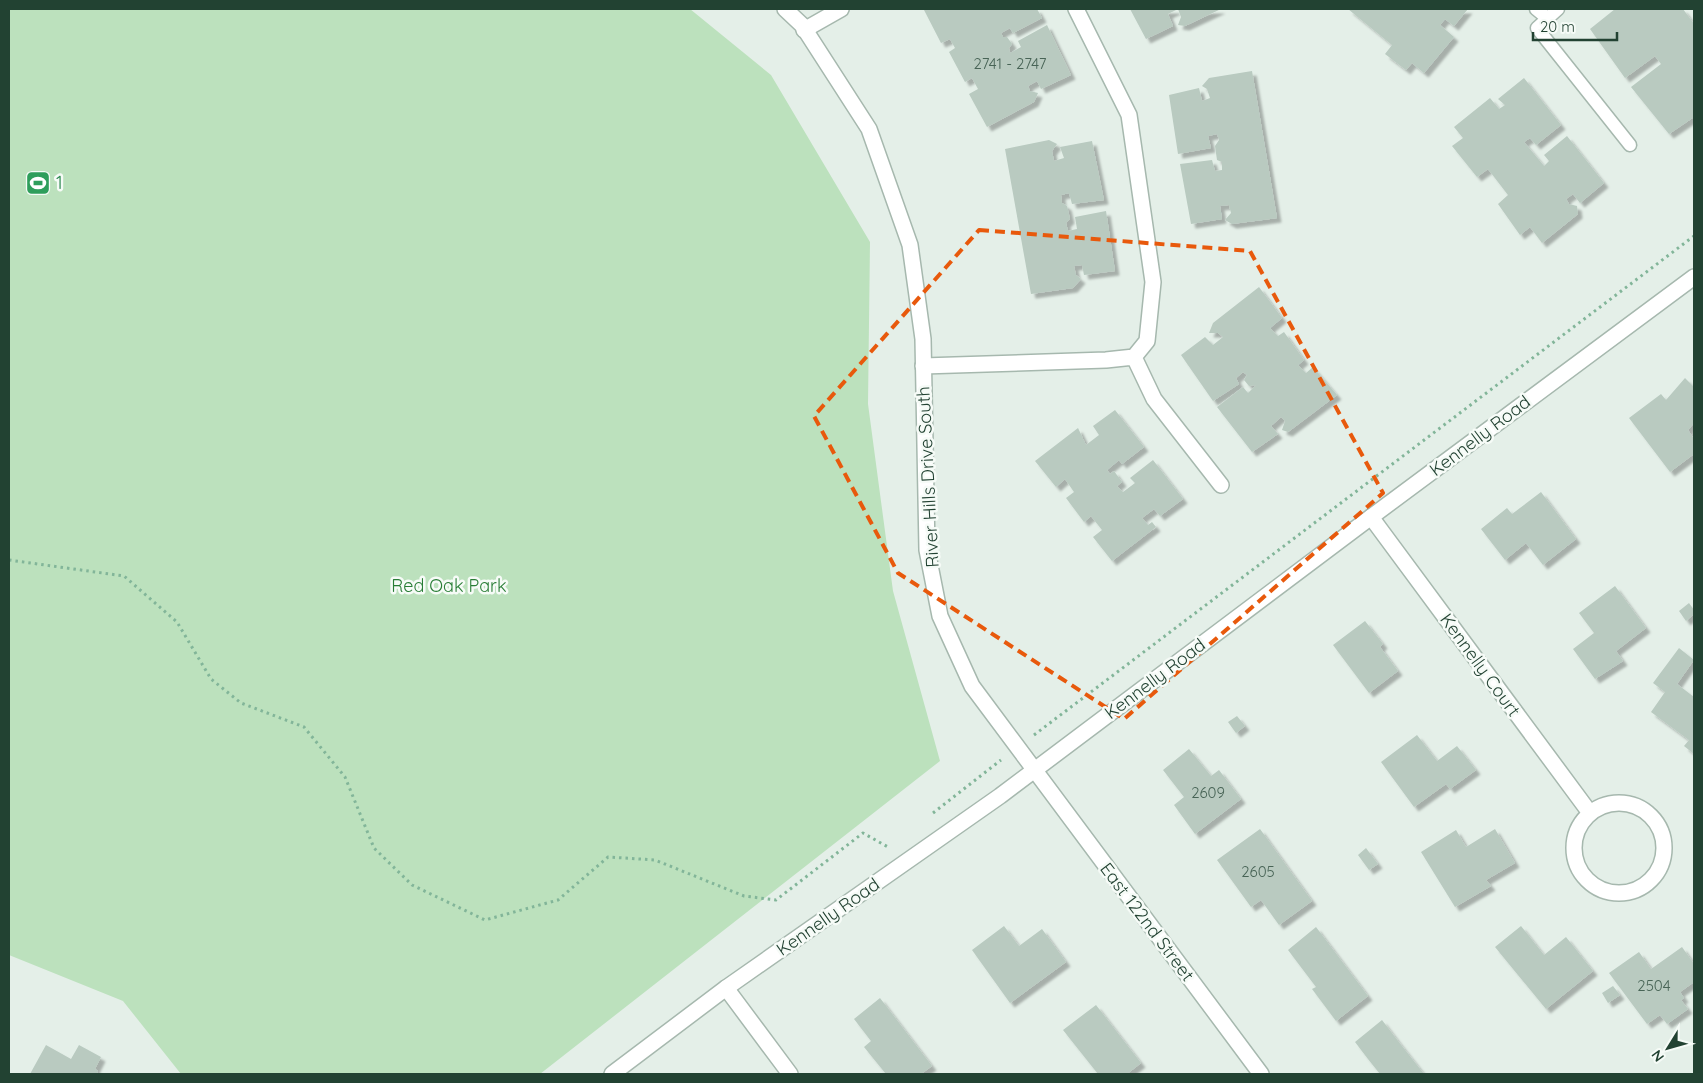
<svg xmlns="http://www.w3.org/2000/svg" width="1703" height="1083" font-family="Quicksand,sans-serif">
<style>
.green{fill:#bce1bd}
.building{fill:#b9cac0;filter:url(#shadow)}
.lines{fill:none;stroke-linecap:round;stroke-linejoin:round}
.service-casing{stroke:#a6b8ae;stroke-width:15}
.minor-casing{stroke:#a6b8ae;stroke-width:18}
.tertiary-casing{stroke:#a6b8ae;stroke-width:18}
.path{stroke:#82b599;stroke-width:3;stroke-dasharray:2.5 4;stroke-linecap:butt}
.service{stroke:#fff;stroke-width:12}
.minor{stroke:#fff;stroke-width:15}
.tertiary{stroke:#fff;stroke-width:15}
.marked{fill:none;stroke:#e8590c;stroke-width:4;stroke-dasharray:10 6;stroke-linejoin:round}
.labels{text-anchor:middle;stroke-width:5;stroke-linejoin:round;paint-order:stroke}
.number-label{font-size:15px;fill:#486456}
.leisure-label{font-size:18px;fill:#27864d;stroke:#f6fbf7;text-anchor:start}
.street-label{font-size:18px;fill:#224232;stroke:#f6fbf7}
.park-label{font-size:18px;fill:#287d35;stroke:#f6fbf7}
</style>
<defs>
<filter id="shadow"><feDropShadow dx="4.5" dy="4.5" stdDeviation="1" flood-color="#0004"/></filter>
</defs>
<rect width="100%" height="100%" fill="#e4efe8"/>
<path class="green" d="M9,9h681l81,66 99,167 -2,162 25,187 47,170 -400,313h-359l-58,-73 -114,-46z"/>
<path class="building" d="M927,9h110l5,9 -29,15 -3,-5 -9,5 2,4h4l5,7 -3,4 1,5 11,-6 -3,-6 29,-16 24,50 -30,14 -4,-8 -9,5 2,5 8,2 -4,9 -47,25 -18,-33 9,-5 -6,-11 -7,4 -16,-30 6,-4 -5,-9 -9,4 -17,-33z
M1130,9h91l-36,17 -7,-1 3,-8 -3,-8 -10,5 5,12 -27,13z
M1348,9h120l-14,17 -9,-7 -5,6 14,12 -30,36 -12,-10 -6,7 -21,-16 7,-9z
M1615,9h68l11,15v93l-25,17 -38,-47 30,-23 -6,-8 -30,22 -35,-49z
M1252,71l25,147 -45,6 -7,-4 6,-7 -2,-8 -9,1 2,13 -31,5 -11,-60 32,-4 3,11 7,-1v-8l-5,-2 -2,-14 4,-6 -2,-6 -9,2 3,12 -33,6 -9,-59 30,-7 3,13 8,-3 -3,-9 -5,-3 7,-8z
M1524,78l37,47 -25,20 -6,-7 -6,4 20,24 5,-5 -5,-6 23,-19 37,47 -24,20 -7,-9 -7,5 3,5 8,2 1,8 -36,29 -12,-16 -10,8 -22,-31 10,-9 -20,-26 -11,8 -25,-31 11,-8 -9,-11 36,-29 9,11 6,-4 -7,-6z
M1049,140l8,4 -5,7 2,10 10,-3 -4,-11 32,-6 12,59 -32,4 -3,-11 -8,2 1,8 5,3 3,13 -4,4 2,8 9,-2 -2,-12 31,-6 9,60 -31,4 -2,-10 -8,1 2,9 5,4 -8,9 -42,6 -26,-145z
M1259,287l23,31 -12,10 8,8 6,-4 20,28 -6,5 8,8 7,-6 24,28 -49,37 -6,-2 3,-9 -4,-4 -10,9 7,8 -26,18 -35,-45 26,-20 5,6 8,-8 -7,1 -5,-6 3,-5 -4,-3 -7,6 3,6 -26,17 -32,-46 24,-18 8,8 10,-8 -5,-4h-9l4,-10z
M1685,378l9,9v36l-6,7 6,9v15l-24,18 -41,-54 32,-24 5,6z
M1115,410l29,37 -22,17 -3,-4 -12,10 3,4 4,-3 8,11 -5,4 6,6 12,-9 -5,-5 23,-18 30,39 -23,17 -6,-7 -12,9 6,7 4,-3 4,5 -44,34 -19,-24 9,-7 -11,-14 -7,6 -18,-24 8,-6 -9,-13 -9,8 -21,-26 43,-33 8,17 13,-10 -6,-9z
M1541,492l35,47 -33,26 -17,-22 -21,17 -24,-31 26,-21 5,6z
M1615,586l31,42 -30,23 7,10 -28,18 -22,-30 21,-16 -15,-20z
M1689,603l5,7v4l-8,7 -7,-10z
M1365,621l18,23 -3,3 18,24 -29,22 -36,-48z
M1679,648l15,12 -17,24 17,13v57l-10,-8 5,-6 -38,-28 14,-20 -12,-9z
M1237,716l8,10 -9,7 -8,-11z
M1417,735l20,26 20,-15 19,24 -26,19 -4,-5 -32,23 -33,-45z
M1189,749l22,27 8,-6 22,29 -46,35 -21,-29 10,-8 -21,-27z
M1260,829l52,72 -33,24 -18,-25 -10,7 -34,-47z
M1495,829l20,34 -29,17 5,6 -36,21 -34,-55 35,-22 10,17z
M1366,848l12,16 -9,6 -11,-15z
M1004,926l15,20 23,-17 24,33 -56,41 -38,-53z
M1521,926l23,29 22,-18 27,34 -47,38 -51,-62z
M1316,927l52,69 -32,25 -24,-32 4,-2 -28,-37z
M1682,947l12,17v18l-14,10 4,6 -3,2 7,9 -21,15 -7,-9 -13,9 -38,-51 30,-21 12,17z
M1613,986l7,9 -12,8 -6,-10z
M880,998l52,68 -11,8h-35l-22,-27 7,-6 -17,-22z
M1096,1005l45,58 -14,11h-29l-35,-44z
M1382,1020l16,21 26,33h-44l-12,-15 -13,-17z
M46,1045l25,14 8,-14 22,12 -6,12 3,2 -1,3h-67z"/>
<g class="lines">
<defs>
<path id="service" d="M1536,9l11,9
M1558,9l-21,19 93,117"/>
<path id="minor" d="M804,30l37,-21
M1134,357l20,42 67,86
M923,366l183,-6 28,-3 13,-16 6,-59 -24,-167 -53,-106
M1371,517l219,296
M1574 848a45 45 0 1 1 90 0a45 45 0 1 1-90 0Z
M726,988l64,86"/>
<path id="tertiary" d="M785,9l17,16 67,104 41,116 13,94 4,211 13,66 32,70 289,388
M612,1074l114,-86 274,-192 371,-279 323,-240"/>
</defs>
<use href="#service" class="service-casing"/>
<use href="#minor" class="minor-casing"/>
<use href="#tertiary" class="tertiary-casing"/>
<path class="path" d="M9,560l115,16 53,46 34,57 30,24 63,24 41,50 29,71 38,37 73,35 73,-20 50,-43 47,3 89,36 32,4 87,-67 25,14
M1034,735l660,-499
M933,813l68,-53"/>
<use href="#service" class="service"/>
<use href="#minor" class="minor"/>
<use href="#tertiary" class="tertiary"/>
</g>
<path class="marked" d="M979,230l271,21 133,242 -259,226 -226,-146 -84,-157z"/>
<defs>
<symbol id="stadium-square" viewBox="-11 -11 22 22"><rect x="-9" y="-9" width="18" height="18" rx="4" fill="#2e9e5b" stroke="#f6fbf7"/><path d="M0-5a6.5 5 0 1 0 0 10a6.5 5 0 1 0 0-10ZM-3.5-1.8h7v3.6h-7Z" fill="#fff"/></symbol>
</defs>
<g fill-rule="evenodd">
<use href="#stadium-square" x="24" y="169" width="28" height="28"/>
</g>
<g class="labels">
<g class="number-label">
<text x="1010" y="69">2741 - 2747</text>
<text x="1208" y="798">2609</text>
<text x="1258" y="877">2605</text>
<text x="1654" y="991">2504</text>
</g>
<g class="leisure-label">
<text x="56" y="189">1</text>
</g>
<g class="street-label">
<text transform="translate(1480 436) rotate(-37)" y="6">Kennelly Road</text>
<text transform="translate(928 477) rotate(-93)" y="6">River Hills Drive South</text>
<text transform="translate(1480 665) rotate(54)" y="6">Kennelly Court</text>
<text transform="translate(1155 679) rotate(-37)" y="6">Kennelly Road</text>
<text transform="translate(828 917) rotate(-35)" y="6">Kennelly Road</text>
<text transform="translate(1147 922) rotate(53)" y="6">East 122nd Street</text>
</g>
<g class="park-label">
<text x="449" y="592">Red Oak Park</text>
</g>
</g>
<rect width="1703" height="1083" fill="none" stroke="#224232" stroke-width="20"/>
<g transform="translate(1668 1048) rotate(233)" stroke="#f6fbf7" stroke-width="4" paint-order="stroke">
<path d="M0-4L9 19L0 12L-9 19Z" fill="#224232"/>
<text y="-8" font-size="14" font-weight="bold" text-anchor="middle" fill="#224232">N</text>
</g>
<path d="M1533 32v8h84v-8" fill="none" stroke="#224232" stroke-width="2.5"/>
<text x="1540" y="32" font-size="15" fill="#224232" stroke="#f6fbf7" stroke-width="4" paint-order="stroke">20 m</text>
</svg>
